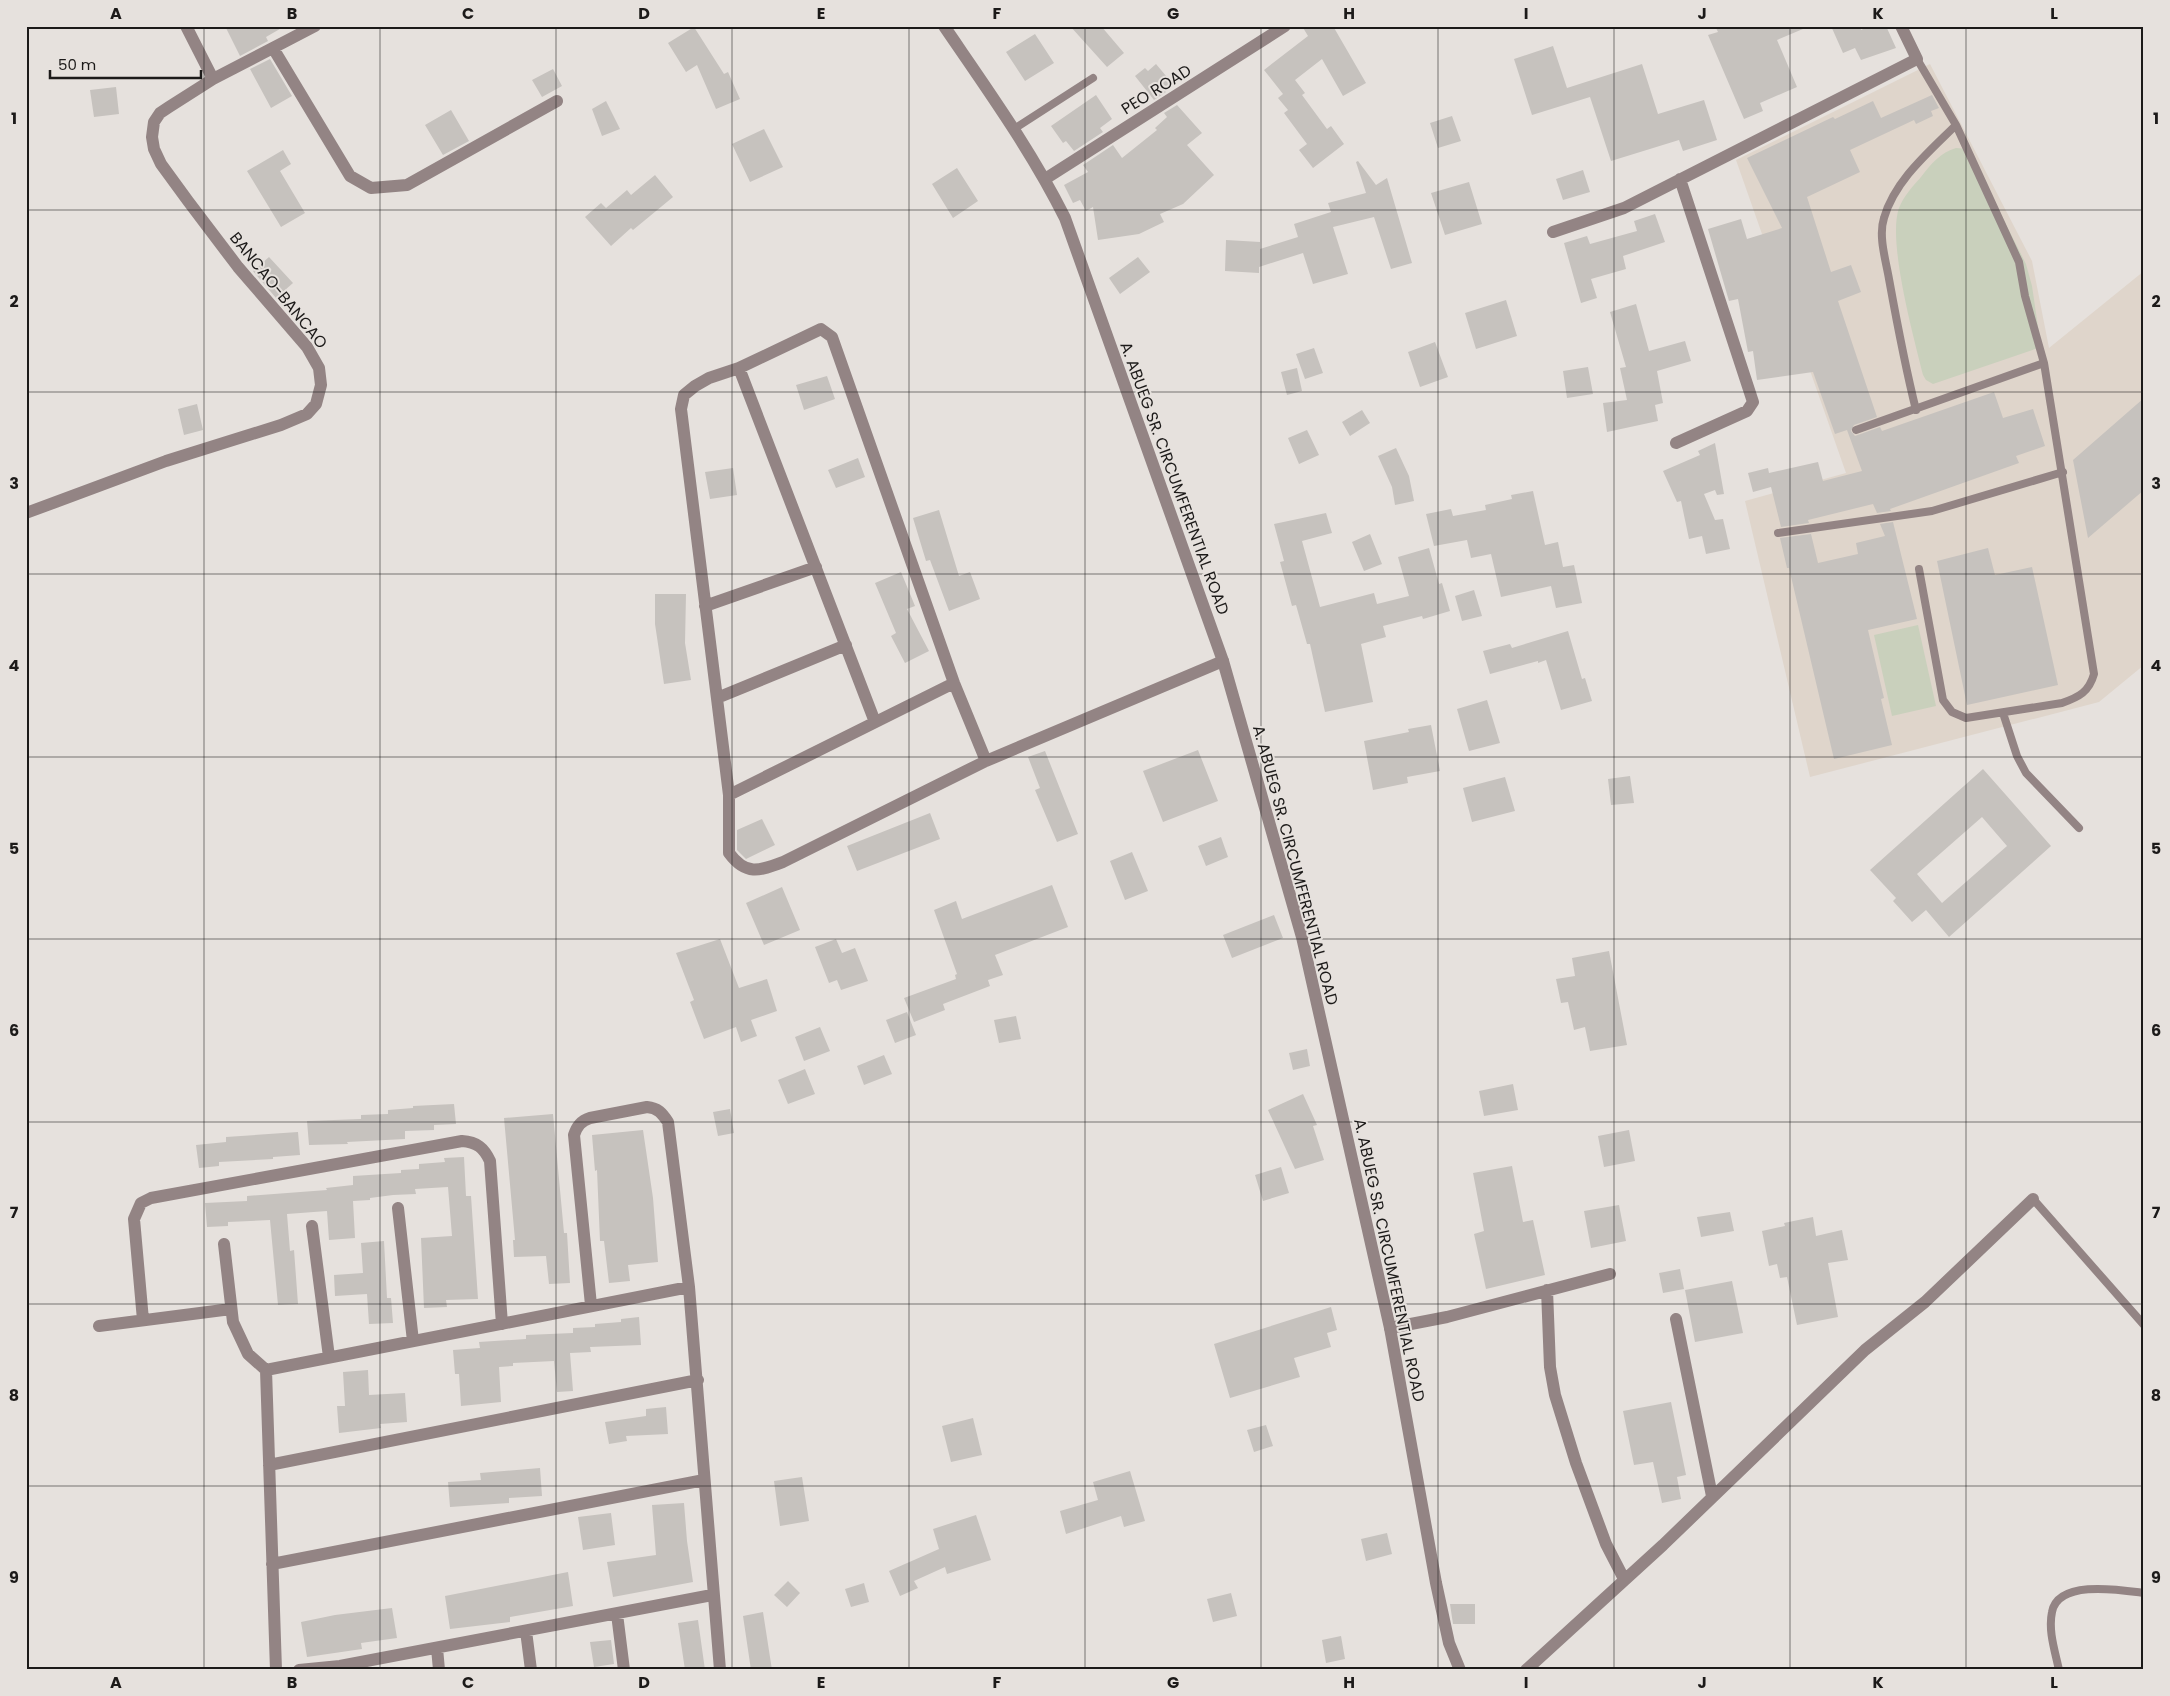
<svg xmlns="http://www.w3.org/2000/svg" width="2170" height="1696" font-family="Poppins,sans-serif">
<style>
.built{fill:#dfd5cb}
.green{fill:#c9d0bc}
.building{fill:#c6c2be;fill-rule:evenodd}
.lines{fill:none;stroke-linecap:round;stroke-linejoin:round}
.service{stroke:#938484;stroke-width:8}
.minor{stroke:#938484;stroke-width:12}
.tertiary{stroke:#938484;stroke-width:12}
.grid{fill:none;stroke:#1c1a19;stroke-width:1;stroke-opacity:0.55}
.labels{text-anchor:middle;stroke-width:4;stroke-linejoin:round;paint-order:stroke}
.street-label{font-size:16px;fill:#1c1a19;stroke:#e6e1dd}
.neatline{fill:none;stroke:#1c1a19;stroke-width:2}
.grid-label{font-size:16px;text-anchor:middle;font-weight:bold;fill:#1c1a19}
</style>
<rect width="100%" height="100%" fill="#e6e1dd"/>
<path class="built" d="M1930,64l102,197 17,87 95,-77v394l-45,37 -289,75 -65,-276 101,-28 -110,-313z"/>
<path class="green" d="M1956,148l12,1 58,115 6,22 9,61 -108,37 -7,-4 -3,-5c-9,-37 -36,-134 -24,-167 4,-11 14,-22 22,-31 9,-12 20,-25 35,-29z
M1918,625l18,81 -44,10 -18,-81z"/>
<path class="building" d="M225,26h60l-19,11 2,4 -28,15z
M1070,26h31l23,27 -17,14z
M1302,26h31l33,57 -23,13 -21,-37 -27,21 10,13 -3,2 25,34 4,-3 13,18 -31,24 -14,-18 8,-6 -23,-31 4,-3 -10,-12 5,-4 -19,-24 44,-34z
M1715,26h95l-33,14 20,47 -37,16 3,8 -19,8 -36,-84 10,-3z
M1831,26h29l1,4 9,-4h16l10,22 -35,12 -6,-12 -12,5z
M694,27l30,47 4,-2 12,27 -24,10 -19,-44 -11,7 -18,-29z
M1035,34l19,29 -29,18 -19,-29z
M1553,46l14,42 75,-24 16,50 46,-14 13,40 -34,11 -4,-11 -68,21 -21,-64 -58,18 -18,-56z
M270,59l22,37 -21,12 -21,-39z
M1156,64l16,19 -8,7 2,2 -12,8 -19,-24 10,-8 3,3z
M553,69l9,17 -20,11 -10,-17z
M116,87l3,27 -25,3 -4,-27z
M1096,95l16,24 -12,9 3,4 -29,19 -8,-10 -3,2 -12,-17z
M1932,95l7,13 -8,3 2,5 -17,8 -2,-4 -64,30 10,22 -53,25 24,75 20,-7 10,27 -23,9 39,116 -23,8 -3,6 4,5 25,-9 2,4 112,-39 9,26 30,-9 12,37 -29,10 3,7 -129,46 1,2 -14,2 -4,-9 -65,16 1,3 -28,4 -10,-40 -18,5 -5,-19 20,-5 1,5 49,-11 5,19 39,-10 -15,-41 -12,4 -22,-62 -56,8 -4,-29 -5,1 -10,-53 -9,2 -21,-72 33,-10 6,20 35,-11 -35,-70 86,-41 2,2 38,-18 8,17z
M606,101l14,28 -18,7 -10,-27z
M1177,105l25,28 -15,12 27,30 -31,29 -23,10 4,8 -25,12 -41,6 -5,-33 -7,4 -6,-11 -7,3 -9,-18 24,-13 -5,-7 30,-20 9,13 35,-28 -2,-2 12,-11 -3,-4z
M451,110l18,31 -26,14 -18,-30z
M1452,116l9,25 -23,7 -8,-25z
M764,129l19,38 -33,15 -18,-38z
M283,150l8,14 -11,7 25,42 -24,14 -34,-56z
M1358,161l18,24 11,-7 25,85 -21,6 -17,-52 -41,10 15,47 -35,10 -10,-31 -44,14v6l-34,-2 1,-31 34,2v7l38,-12 -4,-13 37,-12 -3,-9 38,-10 -10,-31z
M957,168l21,33 -25,17 -21,-34z
M1583,170l7,22 -27,8 -7,-21z
M655,175l18,22 -40,33 -2,-2 -20,18 -26,-29 16,-14 5,5 21,-18 4,5z
M1469,182l13,42 -37,11 -14,-42z
M1655,214l10,28 -42,14 3,13 -35,10 6,19 -16,5 -17,-60 23,-7 3,8 47,-13 -3,-10z
M269,257l24,26 -17,15 -23,-27z
M1138,257l12,15 -30,22 -11,-16z
M1506,300l11,36 -41,13 -11,-36z
M1636,304l13,47 36,-10 6,20 -34,10 6,32 -8,2 3,16 -51,11 -4,-29 24,-3 -7,-32 6,-1 -16,-55z
M1435,342l13,35 -28,10 -12,-35z
M1314,348l9,25 -18,6 -9,-25z
M1588,367l5,27 -26,4 -4,-27z
M1297,368l5,23 -15,4 -6,-23z
M827,376l8,23 -31,11 -8,-25z
M2144,398v92l-56,48 -15,-78z
M197,404l6,26 -19,5 -6,-26z
M1362,410l8,13 -20,13 -8,-14z
M1307,430l12,25 -20,9 -11,-26z
M1715,443l9,51 -7,1 -2,-5 -11,4 11,26 8,-1 7,30 -24,5 -4,-18 -13,3 -8,-38 -4,1 -14,-31 37,-16 -2,-4z
M1396,448l13,28 5,25 -19,4 -3,-18 -14,-31z
M858,458l7,19 -29,11 -8,-18z
M733,468l4,27 -27,4 -5,-27z
M1533,491l12,54 13,-3 5,25 11,-2 8,38 -26,5 -5,-22 -50,11 -10,-43 -20,4 -4,-18 -33,6 -8,-32 25,-5 2,7 33,-6 -1,-5 27,-6 -1,-4z
M939,510l20,66 11,-4 10,27 -31,12 -19,-51 -4,1 -13,-43z
M1326,513l6,20 -30,8 18,66 54,-14 3,11 32,-8 -11,-39 31,-9 10,36 3,-1 8,28 -27,8 -1,-3 -39,10 3,11 -25,7 12,58 -48,10 -15,-68h-3l-11,-39 -4,1 -12,-44 4,-1 -10,-37z
M1893,522l24,97 -49,11 16,68 -3,1 11,46 -58,14 -45,-191h-2l-7,-30 31,-4 7,29 40,-9 -2,-11 29,-7 -5,-12z
M1370,534l12,30 -18,7 -12,-29z
M1988,548l7,27 37,-8 26,118 -91,20 -30,-144z
M901,572l14,34 -8,3 22,42 -24,12 -14,-27 5,-3 -21,-50z
M1474,590l8,26 -20,5 -7,-25z
M655,594h31l-1,49 6,37 -27,4 -9,-60z
M1568,631l14,48 3,-1 7,23 -31,9 -15,-50 -8,3v-2l-48,13 -7,-23 27,-7 2,4z
M1487,700l13,43 -31,8 -12,-42z
M1431,725l9,46 -33,6 1,6 -35,7 -9,-49 45,-9 -1,-3z
M1198,750l20,51 -55,21 -20,-51z
M1045,751l33,83 -21,8 -22,-52 5,-2 -12,-31z
M1983,769l68,77 -102,91 -23,-27 -14,12 -19,-21 3,-3 -26,-28zM1982,817l25,29 -65,57 -25,-29z
M1630,776l4,27 -23,2 -3,-26z
M1505,777l10,34 -43,11 -9,-34z
M930,813l10,26 -83,32 -10,-25z
M762,819l13,26 -29,14 -9,-9v-20z
M1221,837l7,20 -22,9 -8,-20z
M1132,852l16,39 -23,9 -15,-39z
M1052,885l16,42 -73,28 8,20 -15,5 2,6 -47,18 2,6 -31,12 -10,-24 52,-19 -1,-4 2,-1 -23,-64 22,-9 6,18z
M782,887l18,43 -36,15 -18,-42z
M1274,915l9,23 -51,20 -9,-23z
M720,939l19,49 28,-9 10,32 -26,9 6,16 -16,6 -5,-15 -32,12 -14,-37 4,-2 -18,-47z
M836,939l6,14 13,-5 13,33 -27,9 -4,-10 -8,3 -14,-36z
M1609,951l18,94 -37,6 -5,-24 -11,3 -6,-28 -7,1 -5,-24 19,-3 -3,-18z
M907,1012l9,23 -21,8 -9,-23z
M1016,1016l5,23 -22,4 -5,-23z
M820,1027l10,24 -26,10 -9,-24z
M1307,1049l3,17 -17,4 -4,-17z
M884,1055l8,19 -28,11 -7,-19z
M805,1069l10,25 -27,10 -10,-24z
M1513,1084l5,26 -34,6 -5,-25z
M1303,1094l14,31 -4,1 11,34 -29,9 -27,-59z
M454,1104l2,20 -22,1v5l-29,1v8l-58,3 1,2 -39,1 -2,-24 54,-2v-4l27,-1v-4l25,-2v-2z
M730,1109l4,24 -16,3 -5,-24z
M553,1114l11,119h3l3,50 -21,1 -3,-28 -32,1 -1,-17h2l-11,-122z
M643,1130l10,68 5,64 -30,3 2,16 -21,2 -5,-42h-4l-3,-71 -2,1 -3,-36z
M1629,1130l6,31 -31,6 -6,-31z
M298,1132l2,23 -27,2v2l-54,3v4l-20,2 -3,-23 30,-3v-5z
M464,1157l2,39h5l7,103 -32,1 1,7 -23,1 -3,-70 31,-2 -4,-49 -33,2 1,5 -23,1 -23,3v2l-17,1 2,37 -26,2 -2,-29 -40,3 3,37 4,-1 4,54 -20,1 -8,-85 -42,2v4l-21,1 -2,-24 42,-2v-5l80,-6 -1,-2 27,-3v-9l48,-3v-3l18,-1v-5l26,-2 -1,-4z
M1512,1166l11,56 10,-2 12,55 -59,14 -12,-55 10,-3 -11,-58z
M1281,1167l8,26 -26,8 -8,-26z
M1619,1205l7,36 -35,7 -7,-37z
M1730,1212l4,19 -33,6 -4,-20z
M1813,1217l3,19 26,-6 6,30 -20,3 10,54 -41,8 -10,-48 -7,1 -3,-14 -8,2 -7,-35 23,-5 -1,-3z
M384,1241l3,57h4l2,25 -24,1 -2,-30 -32,2 -1,-21 29,-2 -2,-30z
M1680,1269l4,20 -21,4 -4,-20z
M1732,1281l11,52 -48,9 -10,-52z
M1331,1307l6,23 -10,3 4,14 -37,11 6,19 -70,21 -16,-54z
M639,1317l2,28 -51,2 1,5 -21,1 3,38 -16,1 -3,-31 -41,2v3l-14,1 2,35 -40,4 -2,-32h-4l-2,-24 27,-2 -1,-6 47,-3v-4l47,-2v-5l22,-1v-3l26,-2v-3z
M368,1370l1,25 36,-2 2,29 -27,2 1,4 -42,5 -2,-27h8l-2,-34z
M1671,1402l15,73 -9,2 4,22 -19,4 -9,-41 -19,3 -11,-54z
M666,1407l2,27 -42,2 1,5 -18,3 -4,-22 41,-6v-7z
M973,1418l9,37 -31,7 -9,-36z
M1266,1425l7,21 -19,6 -7,-22z
M540,1468l2,28 -33,2v5l-59,4 -2,-25 33,-2 -1,-7z
M1130,1471l15,50 -21,6 -3,-11 -55,18 -6,-23 38,-11 -5,-18z
M802,1477l7,44 -29,5 -6,-45z
M684,1503l3,38 6,41 -80,15 -6,-35 49,-7 -4,-50z
M611,1513l4,32 -32,5 -5,-33z
M976,1515l15,45 -44,14 -2,-7 -31,14 4,7 -18,8 -11,-25 50,-22 -6,-20z
M1387,1533l5,21 -26,7 -5,-22z
M568,1572l5,34 -63,11v5l-60,7 -5,-33z
M788,1581l12,12 -13,14 -13,-12z
M864,1583l5,19 -18,5 -6,-18z
M1231,1593l6,23 -24,6 -6,-23z
M1450,1604h25v20h-22z
M392,1608l5,30 -36,5 1,6 -55,8 -6,-35 34,-7z
M763,1612l9,58h-21l-8,-54z
M698,1620l7,50h-20l-7,-47z
M1341,1636l4,23 -19,4 -4,-23z
M611,1640l3,24 -20,3 -4,-25z"/>
<g class="lines">
<path class="service" d="M1917,59l39,66 63,137 6,34 19,67 50,311c-5,18 -15,23 -32,29l-96,15 -14,-6 -9,-12 -24,-131
M1014,129l79,-51
M1916,410c-11,-44 -19,-87 -27,-131 -3,-18 -11,-43 -5,-61 11,-38 45,-66 72,-93
M1856,430l188,-67
M1778,533l154,-22 131,-39
M2003,713l14,43 9,17 53,55
M2033,1199l111,126
M2059,1670c-4,-19 -11,-39 -7,-58 6,-33 69,-22 92,-19"/>
<path class="minor" d="M186,26l27,53
M273,48l77,128 21,12 36,-3 150,-84
M1045,179l240,-153
M1553,232l71,-24 293,-149 -16,-33
M739,368l136,354
M1676,443l71,-32 6,-9 -73,-223
M26,513l140,-52 115,-36 26,-11 9,-10 5,-19 -2,-17 -12,-21 -69,-80 -50,-66 -27,-37 -7,-15 -2,-12 2,-15 6,-9 9,-6 44,-28 102,-53
M705,606l111,-39
M717,698l129,-53
M986,761l-32,-78 -122,-346 -11,-8 -82,39 -30,10 -14,8 -11,9 -3,14 48,386v58c17,23 30,18 54,9l203,-101 237,-100
M729,795l225,-112
M398,1208l15,133
M312,1226l17,131
M224,1244l9,78 15,32 18,16 10,300
M1547,1290l3,77 5,28 21,68 30,81 18,35
M591,1305l-17,-170c3,-9 7,-14 16,-17l57,-11c11,1 15,6 21,15l21,165 31,383
M1676,1319l36,177
M143,1320l-9,-101 7,-16 10,-5 311,-57c15,1 22,7 28,20l12,163
M99,1326l132,-17
M1390,1328l57,-11 163,-43
M266,1370l423,-83
M269,1465l429,-85
M272,1564l432,-84
M617,1614l7,56
M526,1631l5,39
M437,1648l2,22
M299,1670l41,-4 372,-71
M1526,1670l137,-125 202,-195 60,-48 108,-103"/>
<path class="tertiary" d="M944,26c43,63 87,124 121,192l158,443 79,276 88,391 46,255 13,60 11,27"/>
</g>
<path class="grid" d="M204,26v1644M380,26v1644M556,26v1644M732,26v1644M909,26v1644M1085,26v1644M1261,26v1644M1438,26v1644M1614,26v1644M1790,26v1644M1966,26v1644M26,210h2118M26,392h2118M26,574h2118M26,757h2118M26,939h2118M26,1122h2118M26,1304h2118M26,1486h2118"/>
<g class="labels">
<g class="street-label">
<text transform="translate(1156 89) rotate(-32)" y="6">PEO ROAD</text>
<text transform="translate(279 290) rotate(51)" y="6">BANCAO-BANCAO</text>
<text transform="translate(1175 478) rotate(70)" y="6">A. ABUEG SR. CIRCUMFERENTIAL ROAD</text>
<text transform="translate(1296 865) rotate(75)" y="6">A. ABUEG SR. CIRCUMFERENTIAL ROAD</text>
<text transform="translate(1390 1260) rotate(78)" y="6">A. ABUEG SR. CIRCUMFERENTIAL ROAD</text>
</g>
</g>
<rect width="2170" height="1696" fill="none" stroke="#e6e1dd" stroke-width="55"/>
<path d="M50 70v8h151v-8" fill="none" stroke="#1c1a19" stroke-width="2.5"/>
<text x="58" y="70" font-size="15" fill="#1c1a19" stroke="#e6e1dd" stroke-width="4" paint-order="stroke">50 m</text>
<rect x="28" y="28" width="2114" height="1640" class="neatline"/>
<g class="grid-label">
<text x="116" y="19">A</text>
<text x="292" y="19">B</text>
<text x="468" y="19">C</text>
<text x="644" y="19">D</text>
<text x="821" y="19">E</text>
<text x="997" y="19">F</text>
<text x="1173" y="19">G</text>
<text x="1349" y="19">H</text>
<text x="1526" y="19">I</text>
<text x="1702" y="19">J</text>
<text x="1878" y="19">K</text>
<text x="2054" y="19">L</text>
<text x="14" y="124">1</text>
<text x="2156" y="124">1</text>
<text x="14" y="307">2</text>
<text x="2156" y="307">2</text>
<text x="14" y="489">3</text>
<text x="2156" y="489">3</text>
<text x="14" y="671">4</text>
<text x="2156" y="671">4</text>
<text x="14" y="854">5</text>
<text x="2156" y="854">5</text>
<text x="14" y="1036">6</text>
<text x="2156" y="1036">6</text>
<text x="14" y="1218">7</text>
<text x="2156" y="1218">7</text>
<text x="14" y="1401">8</text>
<text x="2156" y="1401">8</text>
<text x="14" y="1583">9</text>
<text x="2156" y="1583">9</text>
<text x="116" y="1688">A</text>
<text x="292" y="1688">B</text>
<text x="468" y="1688">C</text>
<text x="644" y="1688">D</text>
<text x="821" y="1688">E</text>
<text x="997" y="1688">F</text>
<text x="1173" y="1688">G</text>
<text x="1349" y="1688">H</text>
<text x="1526" y="1688">I</text>
<text x="1702" y="1688">J</text>
<text x="1878" y="1688">K</text>
<text x="2054" y="1688">L</text>
</g>
</svg>
